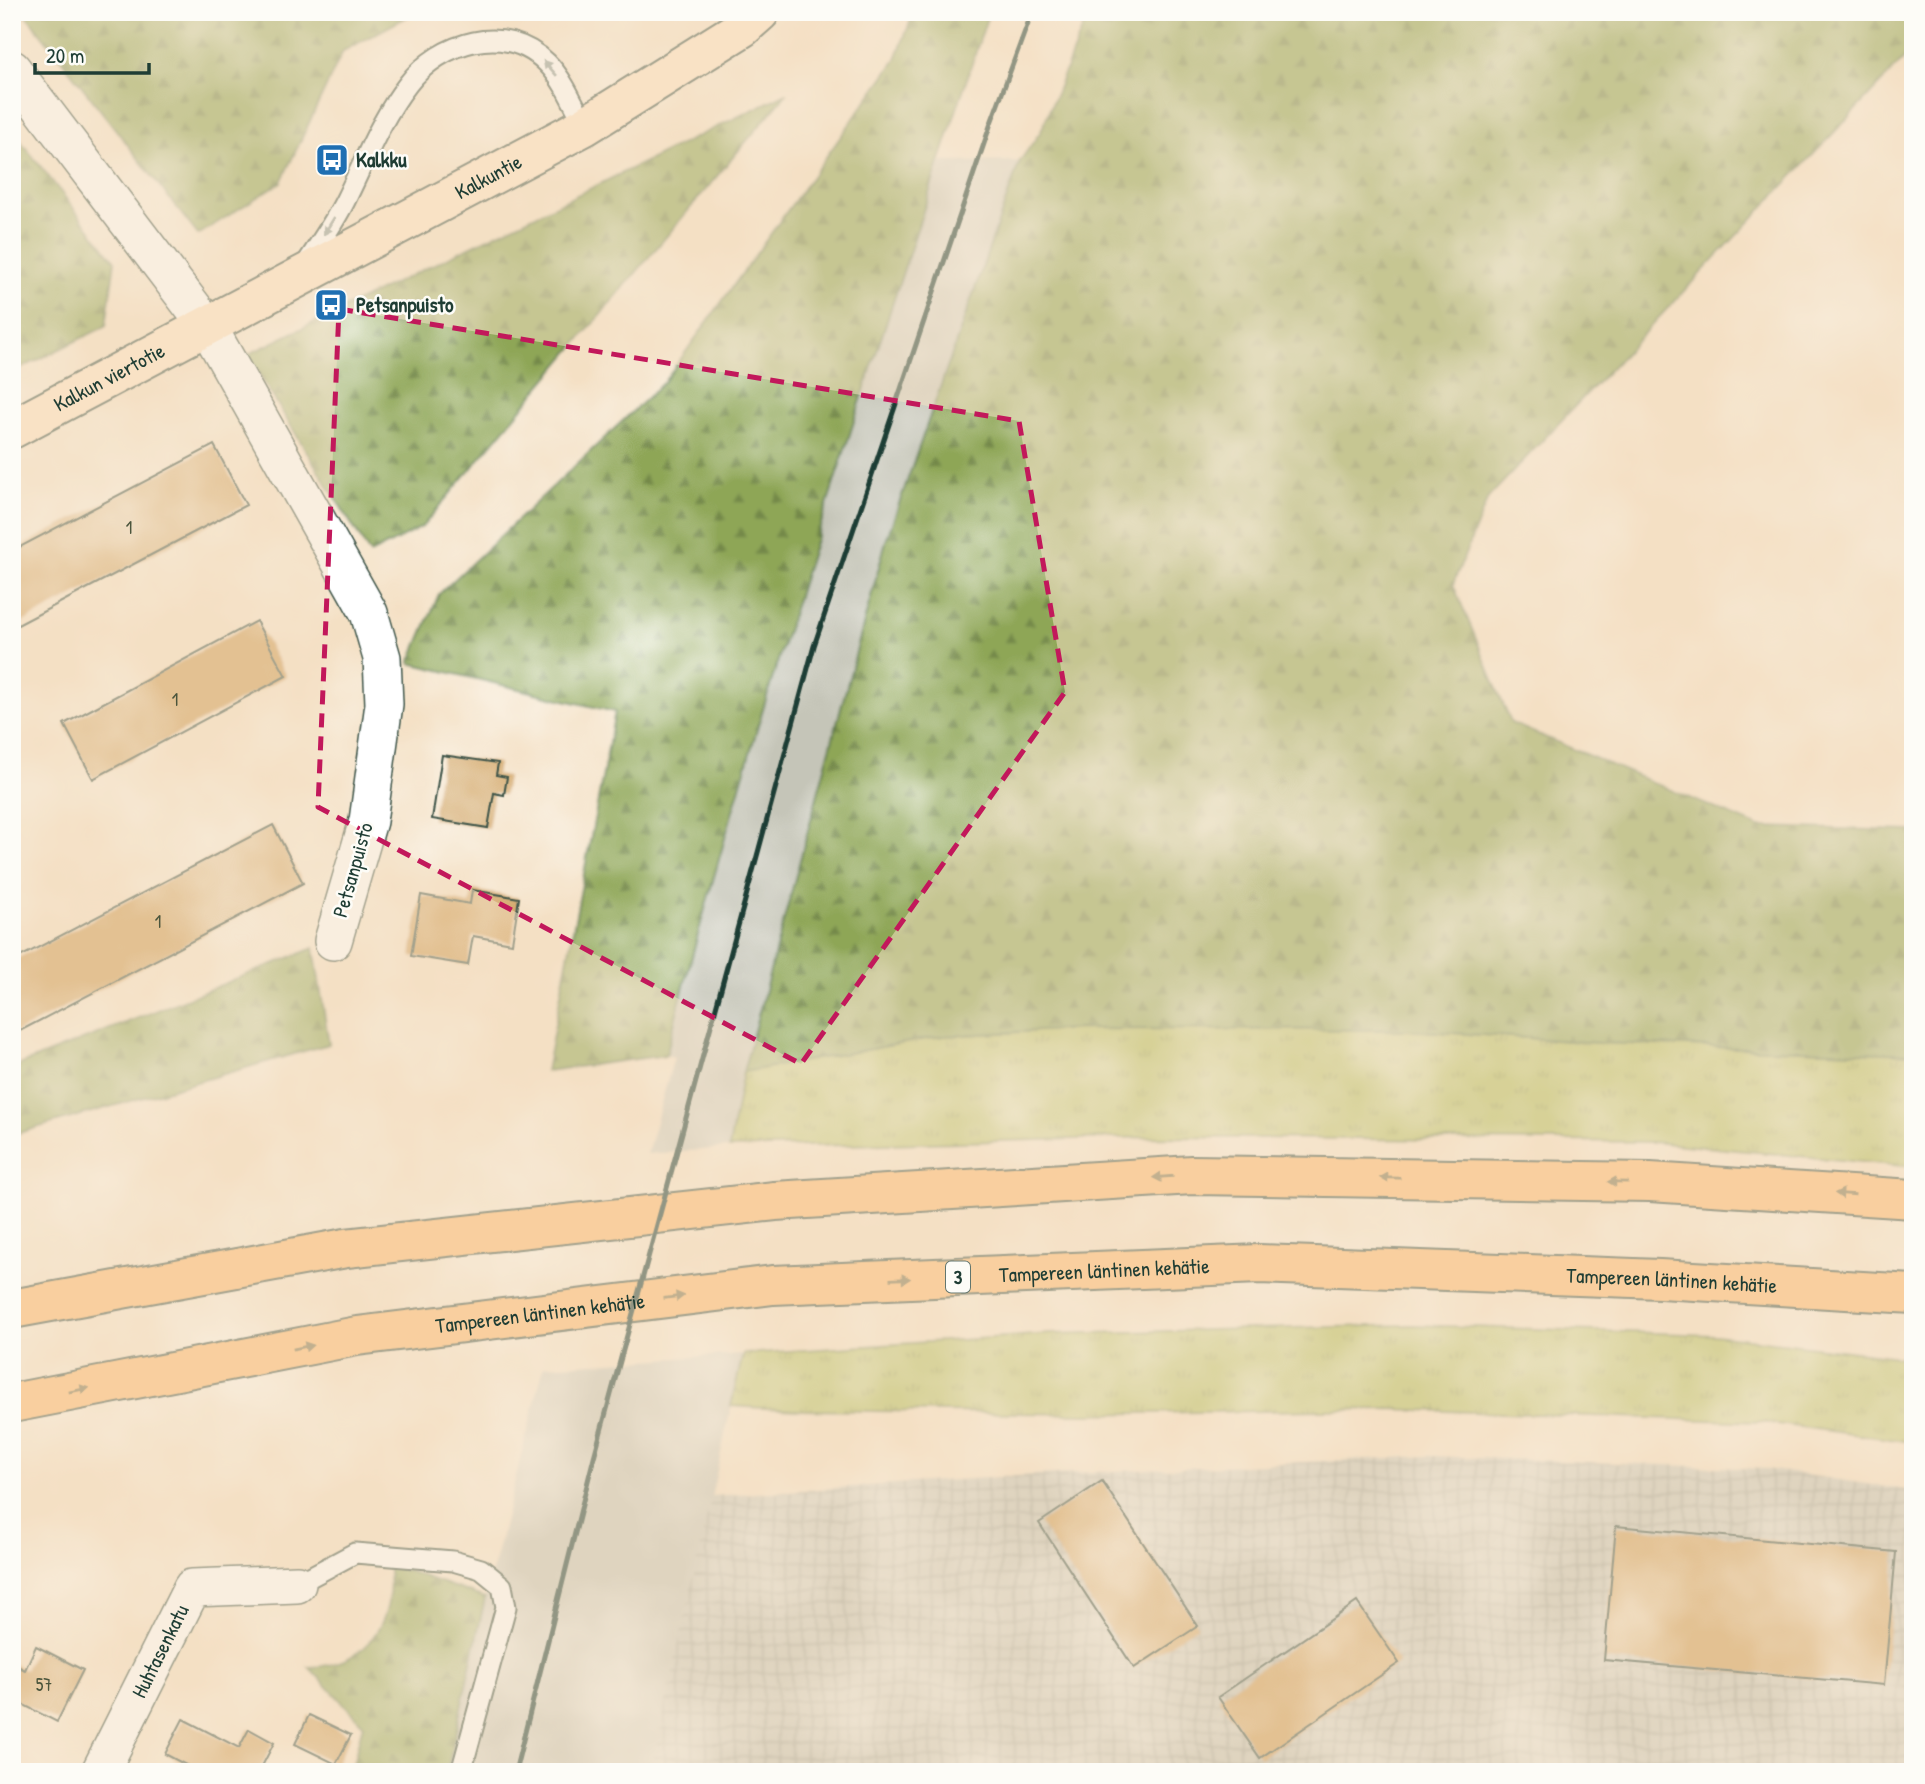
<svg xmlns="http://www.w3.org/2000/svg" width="1925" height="1784" font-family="'Patrick Hand',sans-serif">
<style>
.industrial{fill:url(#industrial-grid)}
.railway{fill:#c5c5b8}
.grass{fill:url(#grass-tufts);stroke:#697e4a;stroke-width:2}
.forest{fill:url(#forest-firs);stroke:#567246;stroke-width:2}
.building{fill:#ce9c56}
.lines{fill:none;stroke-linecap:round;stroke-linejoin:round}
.lane-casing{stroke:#3f554a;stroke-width:23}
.street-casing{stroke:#3f554a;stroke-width:40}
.secondary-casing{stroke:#3f554a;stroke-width:42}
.highway-casing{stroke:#3f554a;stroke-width:42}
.lane{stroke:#fff;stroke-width:19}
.street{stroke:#fff;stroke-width:37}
.secondary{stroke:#ffe4c6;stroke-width:38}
.highway{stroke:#ffbb71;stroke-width:38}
.rail{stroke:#1f3d34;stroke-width:5}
.oneway{fill:#8f9e9a}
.oneway2{fill:#84764f}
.marked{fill:none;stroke:#c2185b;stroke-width:5;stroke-dasharray:14 9;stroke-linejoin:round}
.labels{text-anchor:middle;stroke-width:5;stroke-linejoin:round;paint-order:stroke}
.number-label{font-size:18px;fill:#4b553c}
.shield{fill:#fdfcf7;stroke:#62766e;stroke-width:2}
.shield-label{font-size:19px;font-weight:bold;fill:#1f3d34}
.poi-label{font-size:21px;font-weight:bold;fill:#1f3d34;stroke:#fdfcf7;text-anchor:start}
.street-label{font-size:21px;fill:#1f3d34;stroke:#fdfcf7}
</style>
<defs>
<pattern id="industrial-grid" width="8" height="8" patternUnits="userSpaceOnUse" patternTransform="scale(1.75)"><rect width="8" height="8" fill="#c5c5b8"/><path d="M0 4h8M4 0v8" fill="none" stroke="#9fa196"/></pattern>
<pattern id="grass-tufts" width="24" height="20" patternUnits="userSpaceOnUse" patternTransform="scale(1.75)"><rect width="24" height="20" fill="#b3bf61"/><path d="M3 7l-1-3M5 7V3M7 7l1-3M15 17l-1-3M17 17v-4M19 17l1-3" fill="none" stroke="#919c51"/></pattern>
<pattern id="forest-firs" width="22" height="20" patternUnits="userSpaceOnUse" patternTransform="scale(1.75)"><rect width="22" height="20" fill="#8ea657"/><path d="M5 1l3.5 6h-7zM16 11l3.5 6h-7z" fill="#738849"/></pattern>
</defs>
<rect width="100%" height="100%" fill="#fdfcf7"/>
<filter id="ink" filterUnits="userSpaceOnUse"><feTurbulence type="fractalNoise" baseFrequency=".0143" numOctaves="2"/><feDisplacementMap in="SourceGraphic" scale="14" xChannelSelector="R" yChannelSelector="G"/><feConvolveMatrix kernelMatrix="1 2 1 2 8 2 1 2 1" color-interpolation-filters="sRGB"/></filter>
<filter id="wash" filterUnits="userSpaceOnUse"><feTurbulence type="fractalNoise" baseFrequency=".00686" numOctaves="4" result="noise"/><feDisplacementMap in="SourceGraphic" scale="28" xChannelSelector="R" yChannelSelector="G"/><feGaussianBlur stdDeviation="1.57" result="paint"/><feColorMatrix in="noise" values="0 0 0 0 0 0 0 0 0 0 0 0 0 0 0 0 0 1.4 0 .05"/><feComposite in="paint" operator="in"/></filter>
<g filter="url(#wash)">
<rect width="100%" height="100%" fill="#f4e0c4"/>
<path class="industrial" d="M1431,1456l335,13 147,22v281h-1263l61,-276 321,-21z"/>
<path class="railway" d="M1020,161l-134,380 -143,531 -14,76 -82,6 27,-97 -8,-2 33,-131 166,-761z
M743,1354l-93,418h-203l38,-174 59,-232z"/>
<path class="grass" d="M1284,1028l125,2 190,13 314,11v113l-261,-25 -497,-5 -426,11 14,-76 200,-36 133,-7z
M1412,1325l303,10 198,24v83l-151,-20 -376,-13 -302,5 -287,-4 -66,-4 12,-52 308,-20z"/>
<path class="forest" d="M24,12h392l-73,39 -62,131 -83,53z
M914,12h75c-114,346 -233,690 -323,1043l-120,16 69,-359 -205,-49 29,-69 225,-212 231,-321z
M1089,12h824v37l-425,449 -35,86 58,139 248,104 154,4v223l-314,-11 -190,-13 -333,-1 -133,7 -200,36 143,-531 134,-380 21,-30z
M787,93l-365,434 -52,27 -123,-199z
M12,130l103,131 -9,65 -94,47z
M314,948l15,96 -317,91v-67z
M388,1564l97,34 -38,174h-96l12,-48 -54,-57c59,-1 88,-48 79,-103z"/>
<g id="blocks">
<path class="building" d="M214,445l32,60 -234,123v-77z
M256,621l30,55 -193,103 -29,-55z
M442,755l56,8 -2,12 11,2 -3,18 -10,-2 -6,35 -56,-9z
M273,825l30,58 -291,152v-74z
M472,890l47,8 -7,45 -39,-7 -5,29 -57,-9 10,-61 49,9z
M1102,1481l96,145 -64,42 -95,-145z
M1616,1526l280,26 -12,133 -280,-25z
M1357,1602l42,61 -139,95 -42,-61z
M36,1646l47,24 -26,52 -45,-23v-36l13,7z
M309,1715l42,20 -15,29 -41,-20z
M183,1719l56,29 10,-19 25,14 -15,29h-60l-34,-18z"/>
</g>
</g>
<g filter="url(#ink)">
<use href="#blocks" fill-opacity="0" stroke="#3f554a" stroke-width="2"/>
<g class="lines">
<defs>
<path id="lane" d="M303,269c14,-22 30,-44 42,-68 20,-40 35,-81 63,-117 32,-42 97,-63 139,-21 17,17 27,42 38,63
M297,1584l58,-31 98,8 28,8 21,17 4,21 -45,165"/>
<g id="street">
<path d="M12,69l196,258 161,286 13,45 2,46 -16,117 -35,120"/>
<path id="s1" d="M100,1772l92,-184 105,-4"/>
</g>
<g id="secondary">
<path id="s2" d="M12,429l573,-303 157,-98 18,-16"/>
</g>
<g id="highway">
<path d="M12,1309l334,-61 429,-47 417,-26 458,7 263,17"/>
<path id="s3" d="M12,1403l345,-67 416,-51 486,-21 401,15 253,15"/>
</g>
</defs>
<use href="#lane" class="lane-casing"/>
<use href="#street" class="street-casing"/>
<use href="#secondary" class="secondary-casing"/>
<use href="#highway" class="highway-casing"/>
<use href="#lane" class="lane"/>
<use href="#street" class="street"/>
<use href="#secondary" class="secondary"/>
<use href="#highway" class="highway"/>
<path class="rail" d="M515,1772l79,-315 220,-811 177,-523 41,-111"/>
</g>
<defs><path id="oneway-solid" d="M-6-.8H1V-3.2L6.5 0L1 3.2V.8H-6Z" transform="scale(1.75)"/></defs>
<g class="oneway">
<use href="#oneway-solid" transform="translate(550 68) rotate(-131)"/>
<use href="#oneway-solid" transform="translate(329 226) rotate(122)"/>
</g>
<g class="oneway2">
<use href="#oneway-solid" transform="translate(1163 1177) rotate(176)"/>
<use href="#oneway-solid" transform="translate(1390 1178) rotate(-179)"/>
<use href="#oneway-solid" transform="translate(1618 1182) rotate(-179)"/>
<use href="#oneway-solid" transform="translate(1845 1194) rotate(-176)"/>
<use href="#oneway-solid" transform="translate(900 1279) rotate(-2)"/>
<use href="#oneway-solid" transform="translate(674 1297) rotate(-7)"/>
<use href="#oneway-solid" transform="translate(303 1347) rotate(-11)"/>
<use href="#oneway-solid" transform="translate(79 1390) rotate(-11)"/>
</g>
</g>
<path d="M0 0H1925V1784H0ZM339,309l680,112 46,271 -264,372 -483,-257z" fill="#f4e0c4" fill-opacity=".55" fill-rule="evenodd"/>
<path class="marked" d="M339,309l680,112 46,271 -264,372 -483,-257z"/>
<defs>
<symbol id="bus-square" viewBox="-11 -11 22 22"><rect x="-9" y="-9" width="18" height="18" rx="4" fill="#1f6fb2" stroke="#fdfcf7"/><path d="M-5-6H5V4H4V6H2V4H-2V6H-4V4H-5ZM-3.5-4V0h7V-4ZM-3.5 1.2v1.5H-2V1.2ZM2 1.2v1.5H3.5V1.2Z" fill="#fff"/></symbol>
</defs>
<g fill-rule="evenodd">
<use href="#bus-square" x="313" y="141" width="38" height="38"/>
<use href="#bus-square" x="312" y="286" width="38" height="38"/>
</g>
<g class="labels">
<g class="number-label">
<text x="129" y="534">1</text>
<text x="175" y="706">1</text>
<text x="158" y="928">1</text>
<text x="44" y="1691">57</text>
</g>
<rect class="shield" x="946" y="1261.5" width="24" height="31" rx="5"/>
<g class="shield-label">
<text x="958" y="1284">3</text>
</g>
<g class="poi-label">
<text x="356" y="167">Kalkku</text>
<text x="356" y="312">Petsanpuisto</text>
</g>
<g class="street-label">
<text dy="7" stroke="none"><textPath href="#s2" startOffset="539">Kalkuntie</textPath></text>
<text dy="7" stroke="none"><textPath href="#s2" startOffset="110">Kalkun viertotie</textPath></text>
<text transform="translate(353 870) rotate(-74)" y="7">Petsanpuisto</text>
<text dy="7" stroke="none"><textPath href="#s3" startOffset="1102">Tampereen läntinen kehätie</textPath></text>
<text dy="7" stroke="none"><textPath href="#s3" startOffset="1670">Tampereen läntinen kehätie</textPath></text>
<text dy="7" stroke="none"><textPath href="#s3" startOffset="536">Tampereen läntinen kehätie</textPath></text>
<text dy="7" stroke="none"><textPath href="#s1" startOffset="135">Huhtasenkatu</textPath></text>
</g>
</g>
<rect width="1925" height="1784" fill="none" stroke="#fdfcf7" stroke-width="42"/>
<path d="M35 63v10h114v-10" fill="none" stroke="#1f3d34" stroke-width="3.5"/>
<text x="46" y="63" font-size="21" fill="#1f3d34" stroke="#fdfcf7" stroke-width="5" paint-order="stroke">20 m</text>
</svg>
